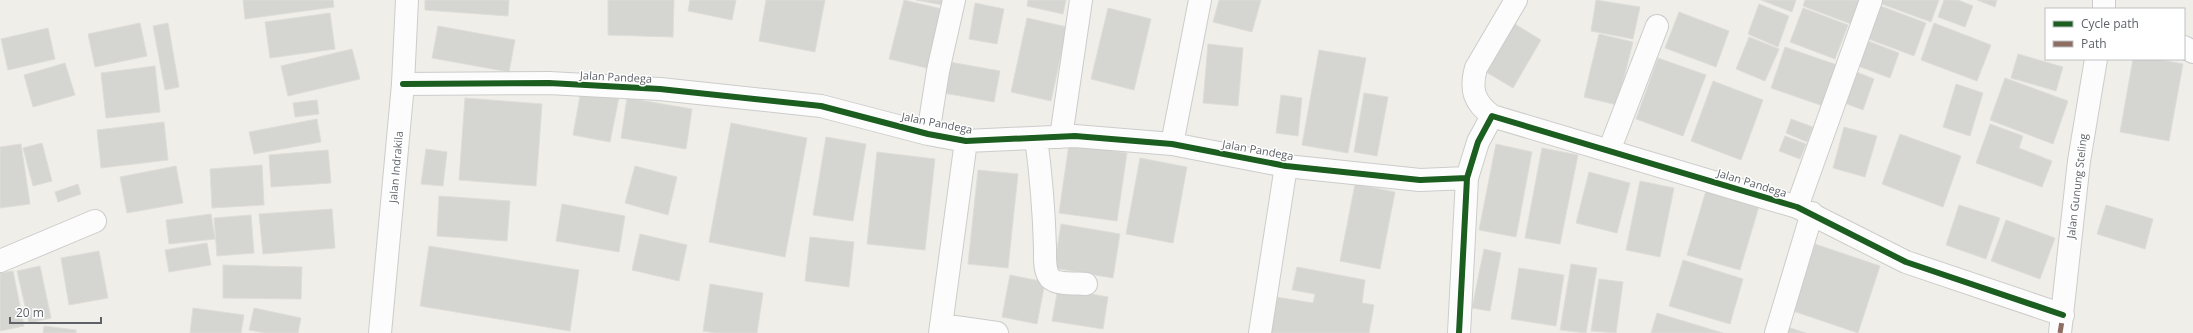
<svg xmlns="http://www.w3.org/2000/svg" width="2193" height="333" font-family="'Open Sans',sans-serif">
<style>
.building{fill:#d5d5d2;stroke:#deddd8}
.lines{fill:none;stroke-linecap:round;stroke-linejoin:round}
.minor-casing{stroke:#cccccb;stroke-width:24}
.tertiary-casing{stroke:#cccccb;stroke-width:24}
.minor{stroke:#fdfcfc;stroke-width:22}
.tertiary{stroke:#fdfcfc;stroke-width:22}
.quiet{stroke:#8d6e63;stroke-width:5;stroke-dasharray:10 5;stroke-linecap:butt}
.cycleway-casing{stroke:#fff;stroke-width:8}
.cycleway{stroke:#1b5e20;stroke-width:6}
.labels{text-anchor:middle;stroke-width:3;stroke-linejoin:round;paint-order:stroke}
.street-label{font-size:11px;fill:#5e6268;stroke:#fff}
</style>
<rect width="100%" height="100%" fill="#efeee9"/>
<path class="building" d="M243,0h90l1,7 -89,12z
M425,0h84l-1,16 -83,-6z
M608,0h66l-1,37 -65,-2z
M690,0h46l-4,20 -44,-9z
M766,0h59l-10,52 -56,-11z
M904,0l42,10 -15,59 -42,-10z
M916,0h28l-1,5z
M1028,0h38l-3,14 -36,-8z
M1219,0h42l-9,32 -39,-10z
M1596,0l44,7 -7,32 -42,-8z
M1761,0h35l-4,12z
M1805,0h55l-9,24 -48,-18z
M1880,0h59l-8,22 -52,-19z
M1944,0h14l15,6 -8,21 -27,-10z
M1977,0h20l-2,7z
M975,3l29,6 -7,35 -28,-5z
M1759,4l30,12 -11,31 -30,-13z
M1878,5l48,18 -12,33 -48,-18z
M1108,8l43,11 -17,71 -43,-11z
M1803,8l45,17 -13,34 -45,-17z
M1679,12l50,19 -13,36 -51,-19z
M330,13l5,36 -65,9 -5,-36z
M1027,18l40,9 -16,74 -40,-9z
M1510,21l31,19 -28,48 -32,-19z
M140,23l7,33 -52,11 -7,-33z
M168,23l11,64 -14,3 -12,-64z
M1934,23l57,22 -14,36 -56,-21z
M438,26l77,14 -6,32 -77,-14z
M48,28l7,31 -47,11 -7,-31z
M1599,34l34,8 -16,63 -33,-8z
M1749,37l30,12 -14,32 -29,-12z
M1868,41l31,12 -9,25 -32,-12z
M1208,44l35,4 -5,58 -35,-3z
M1785,47l55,19 -14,41 -55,-19z
M352,49l8,30 -72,17 -7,-30z
M1319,50l47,8 -18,95 -46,-8z
M2018,54l45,13 -7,24 -45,-13z
M1658,58l48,17 -23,61 -47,-17z
M2133,59h24l26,5 -14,77 -49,-9z
M944,61l56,10 -6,31 -56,-10z
M65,63l10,32 -42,12 -9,-32z
M155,66l5,46 -54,6 -5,-45z
M1849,69l25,10 -11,31 -26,-10z
M2005,78l63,23 -15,43 -63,-24z
M1713,81l50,19 -22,60 -50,-19z
M1956,84l27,9 -13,43 -27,-9z
M581,90l38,7 -9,45 -37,-7z
M1364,93l24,4 -11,59 -23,-4z
M1281,95l21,3 -4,38 -22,-3z
M465,98l77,6 -6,82 -77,-6z
M627,98l65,11 -6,40 -65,-11z
M317,100l2,14 -24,3 -2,-14z
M317,119l4,23 -67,12 -5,-22z
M1791,119l22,8 -6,15 -21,-9z
M164,122l4,38 -67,8 -4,-38z
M731,123l76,15 -22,119 -76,-15z
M1990,124l33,12 -4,12 33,13 -10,26 -66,-24z
M1844,127l33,9 -12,41 -32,-9z
M1900,134l61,22 -18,51 -61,-23z
M1785,136l21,8 -6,15 -21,-8z
M826,137l40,7 -13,77 -40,-6z
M42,143l10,38 -19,5 -10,-38z
M21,144l9,60 -30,4v-61z
M1069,144l58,9 -10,68 -58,-8z
M1496,144l36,8 -16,85 -37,-7z
M1542,148l36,7 -18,89 -35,-6z
M426,149l21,3 -4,34 -22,-2z
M328,150l3,33 -60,4 -2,-32z
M877,152l58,7 -10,91 -58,-6z
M1140,158l47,9 -14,76 -47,-9z
M262,165l2,40 -52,3 -2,-39z
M176,166l7,37 -56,10 -7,-36z
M635,166l42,11 -9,38 -43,-12z
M978,170l40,4 -10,94 -40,-4z
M1589,172l41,11 -13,50 -41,-10z
M1640,181l34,7 -14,69 -34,-7z
M78,184l3,10 -23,8 -3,-10z
M1355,184l40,8 -15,77 -40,-8z
M1707,187l53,16 -20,67 -53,-15z
M439,196l71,5 -3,40 -70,-5z
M562,204l63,12 -6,36 -63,-11z
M1959,205l41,13 -14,41 -40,-14z
M2106,205l47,14 -8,30 -48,-15z
M332,209l3,39 -72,6 -4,-40z
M211,214l4,25 -46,5 -3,-24z
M251,215l3,38 -37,3 -3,-38z
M2006,220l49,18 -15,41 -49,-18z
M1061,224l59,10 -7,44 -59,-10z
M640,234l47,11 -8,36 -47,-11z
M810,237l44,5 -5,45 -44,-6z
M207,243l4,22 -42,7 -4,-22z
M1815,244l65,22 -22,67 -65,-22z
M429,246l150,24 -9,61 -150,-25z
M1484,249l17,4 -11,58 -18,-3z
M99,251l9,47 -39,7 -8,-47z
M1683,260l60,19 -13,45 -61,-18z
M1571,264l26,4 -11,65 -26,-3z
M223,265l79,2 -1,32 -78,-1z
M40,266l11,52 -22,5 -12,-52z
M1297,267l68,13 -3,23 12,2 -5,28h-100l7,-36 37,6 2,-9 -23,-4z
M1519,268l45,7 -8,51 -45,-7z
M13,271l11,55 -24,5v-58z
M1010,275l35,7 -8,42 -35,-7z
M1599,279l24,3 -7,51 -25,-2z
M710,284l53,9 -6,40h-42l-12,-2z
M1058,288l50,9 -5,32 -51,-8z
M193,308l51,7 -3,18h-51z
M254,308l47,10 -3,15h-33l-16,-3z
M1657,313l66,20h-72z
M44,326l32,4v3h-33z
M1787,327l19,6h-21z"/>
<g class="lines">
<defs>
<path id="minor" d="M2104,9v-9
M2184,47l9,5
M403,84l146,-1 111,6 161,17 107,28 38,7 109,-5 97,8 114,22 134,14 47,-2
M1492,116c-18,-14 -22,-26 -16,-48l40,-68
M928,134l10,-63 16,-71
M1061,137l20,-137
M1036,138c5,37 8,73 9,110 0,9 -1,23 5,30 7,7 27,5 36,6
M1172,144l28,-144
M1609,151l48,-125
M1797,207l74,-207
M0,261l95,-40
M941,325l56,8
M940,333l26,-192
M1260,333l26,-167
M1459,333l8,-155 11,-36 14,-26 305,91 109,55 157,53
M1776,333l36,-120
M2060,333l19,-172 17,-102"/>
<path id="tertiary" d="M380,333l23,-249 4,-84"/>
</defs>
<use href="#minor" class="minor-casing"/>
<use href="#tertiary" class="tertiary-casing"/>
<use href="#minor" class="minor"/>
<use href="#tertiary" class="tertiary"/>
<path class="quiet" d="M2060,333l3,-18"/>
<defs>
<path id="cycleway" d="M403,84l146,-1 111,6 161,17 107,28 38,7 109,-5 97,8 114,22 134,14 47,-2
M1459,333l8,-155 11,-36 14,-26 305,91 109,55 157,53"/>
</defs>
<use href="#cycleway" class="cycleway-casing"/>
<use href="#cycleway" class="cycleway"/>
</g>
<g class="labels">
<g class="street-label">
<text transform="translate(616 77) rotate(3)" y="4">Jalan Pandega</text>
<text transform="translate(937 123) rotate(11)" y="4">Jalan Pandega</text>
<text transform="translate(1258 150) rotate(10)" y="4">Jalan Pandega</text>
<text transform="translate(396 167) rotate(-85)" y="4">Jalan Indrakila</text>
<text transform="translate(1752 183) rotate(17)" y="4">Jalan Pandega</text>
<text transform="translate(2077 186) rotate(-83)" y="4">Jalan Gunung Steling</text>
</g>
</g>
<rect x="2045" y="8" width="140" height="52" fill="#ffffff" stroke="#bfc0c3"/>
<rect x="2053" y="21" width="20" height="6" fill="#1b5e20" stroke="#bfc0c3"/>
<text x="2081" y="28" font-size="12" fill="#5e6268">Cycle path</text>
<rect x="2053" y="41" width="20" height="6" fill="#8d6e63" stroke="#bfc0c3"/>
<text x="2081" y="48" font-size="12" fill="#5e6268">Path</text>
<path d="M10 317v6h91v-6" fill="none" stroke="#5e6268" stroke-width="2"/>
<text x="16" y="317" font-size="12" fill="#5e6268" stroke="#ffffff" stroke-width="3" paint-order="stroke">20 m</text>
</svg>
